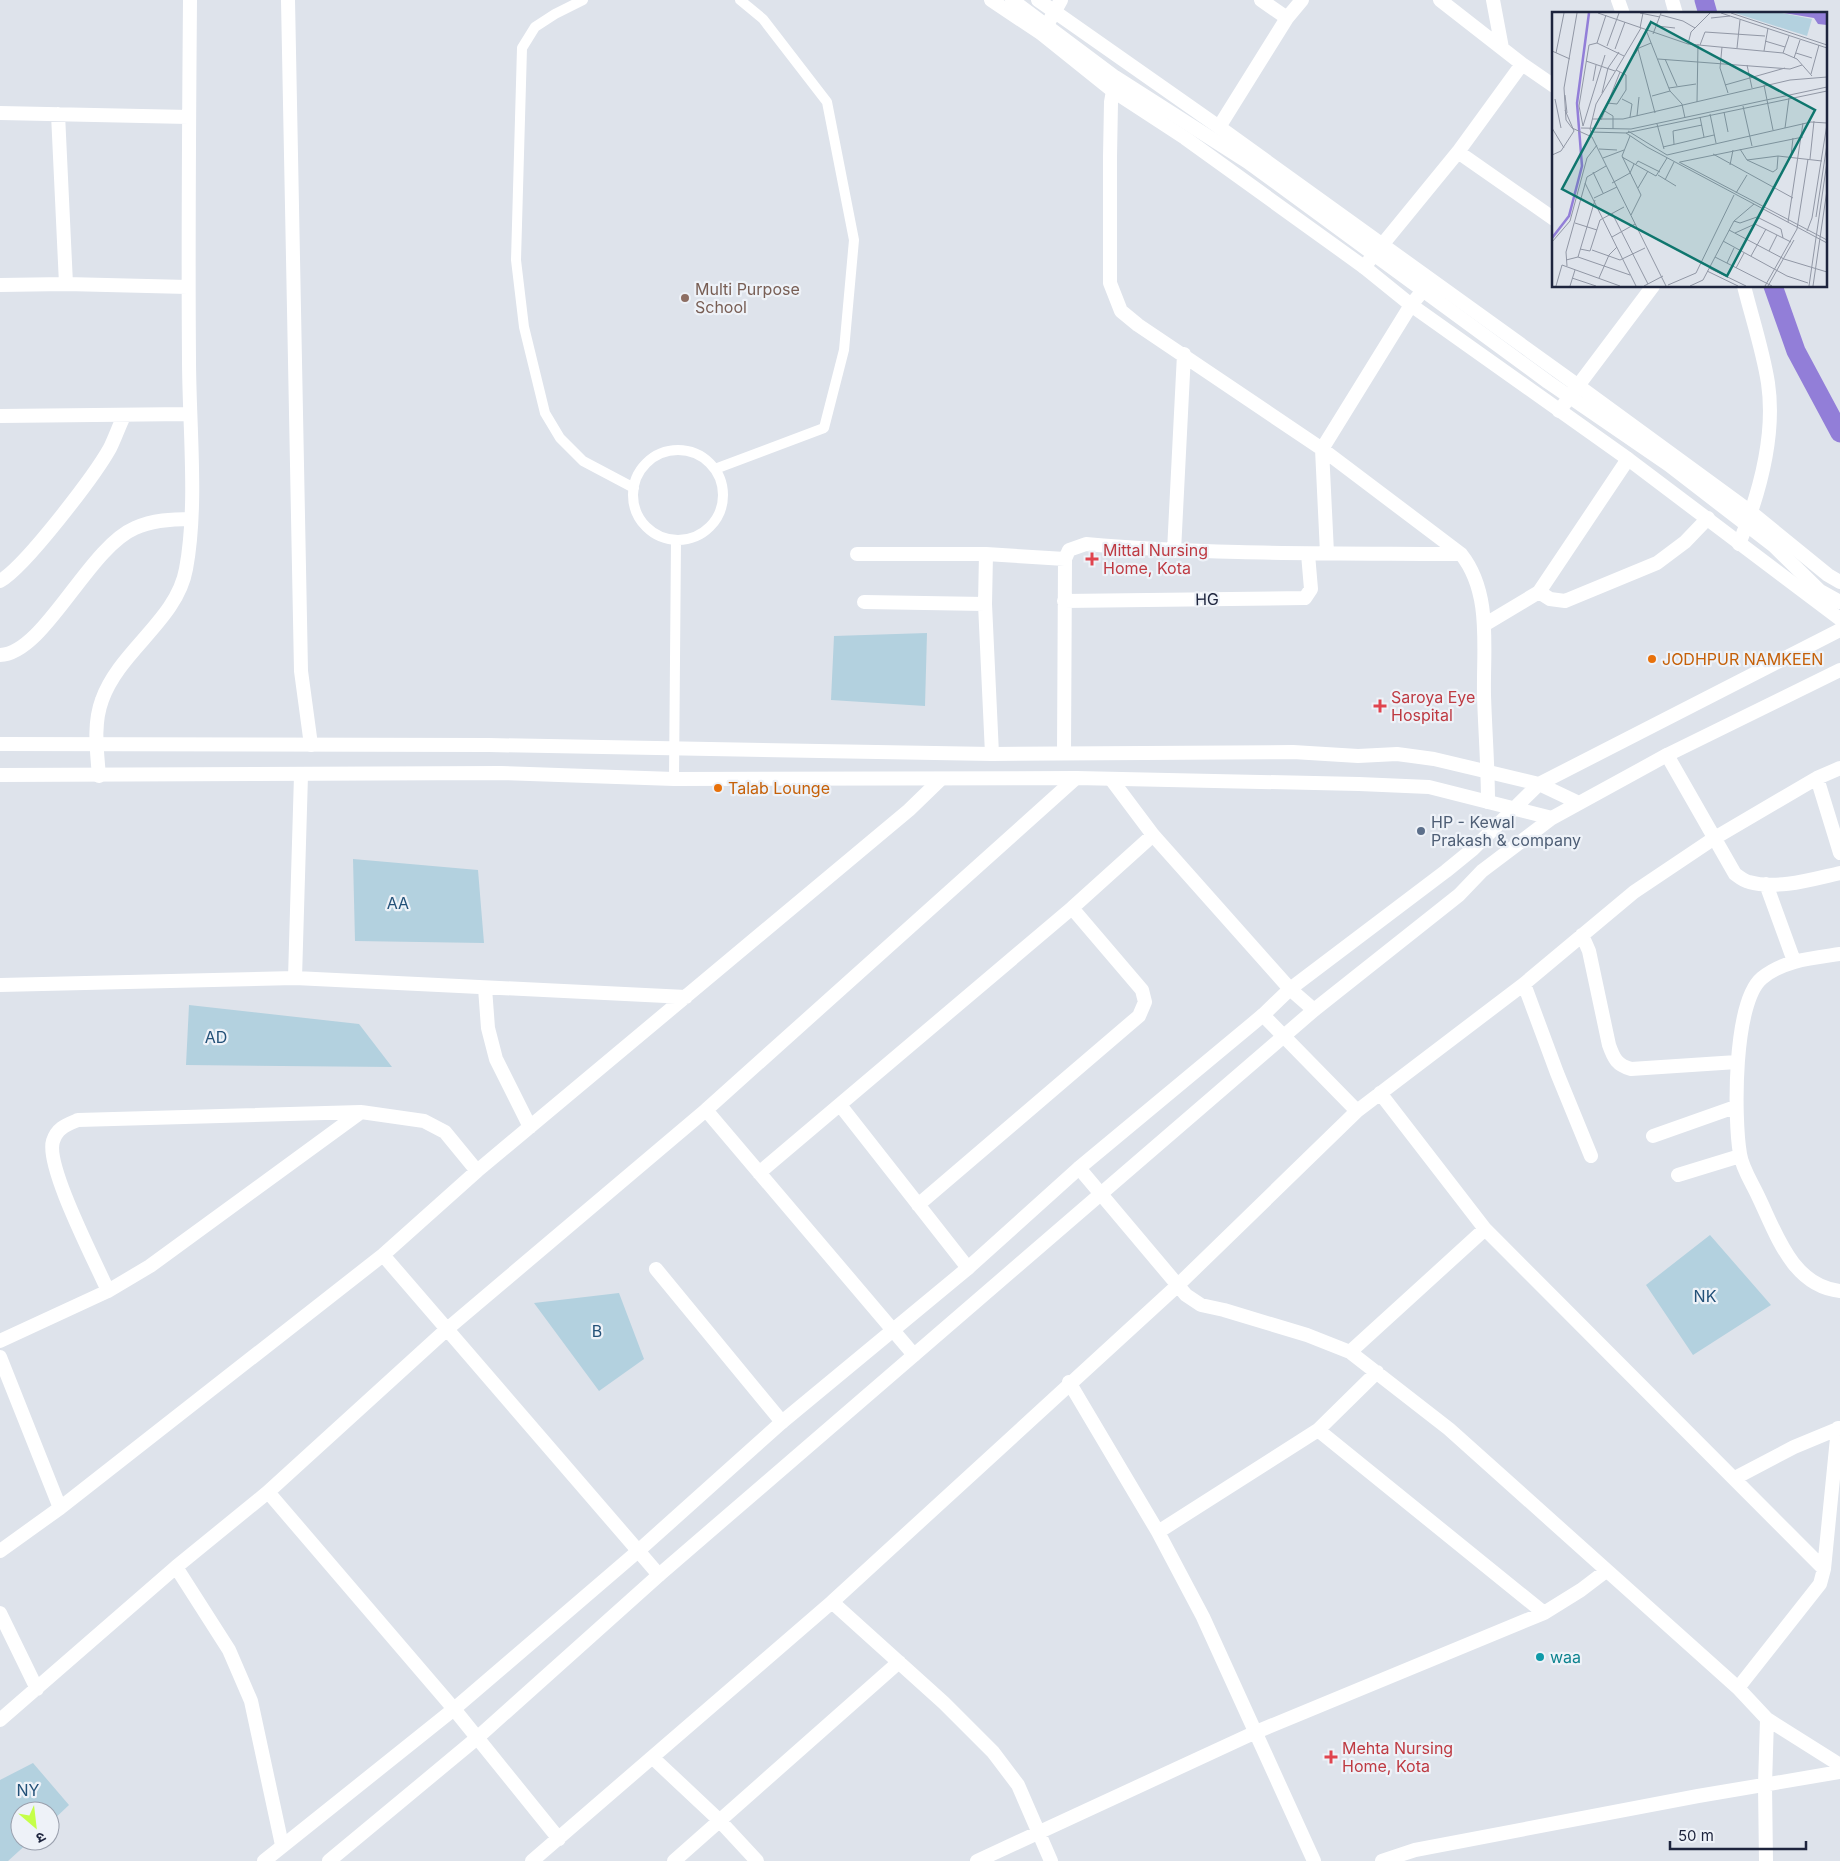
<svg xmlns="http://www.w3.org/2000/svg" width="1840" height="1861" font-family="Inter,'Noto Sans Devanagari',sans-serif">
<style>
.green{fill:#b3d1df}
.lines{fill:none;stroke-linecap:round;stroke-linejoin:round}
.canal{stroke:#927ed8;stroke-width:19}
.service{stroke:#fff;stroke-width:10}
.minor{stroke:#fff;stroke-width:14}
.tertiary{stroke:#fff;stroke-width:14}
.tertiary-bridge{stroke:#fff;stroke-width:14}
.education-dot{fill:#8d6e63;stroke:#eef2f8;stroke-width:2}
.health-dot{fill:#e0444e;stroke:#eef2f8;stroke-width:2}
.food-dot{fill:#e8710a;stroke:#eef2f8;stroke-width:2}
.service-dot{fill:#5c6f8a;stroke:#eef2f8;stroke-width:2}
.culture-dot{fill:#0f9aa8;stroke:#eef2f8;stroke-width:2}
.labels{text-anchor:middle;stroke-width:4.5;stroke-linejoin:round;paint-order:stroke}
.education-label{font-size:16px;fill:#785e54;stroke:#eef2f8;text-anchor:start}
.health-label{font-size:16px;fill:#be3a42;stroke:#eef2f8;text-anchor:start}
.street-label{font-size:16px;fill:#1d243d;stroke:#eef2f8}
.food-label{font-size:16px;fill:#c56008;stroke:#eef2f8;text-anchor:start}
.service-label{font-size:16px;fill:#4e5e75;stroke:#eef2f8;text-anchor:start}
.park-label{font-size:16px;fill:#235178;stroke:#eef2f8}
.culture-label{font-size:16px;fill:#0d838f;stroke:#eef2f8;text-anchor:start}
.inset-river{fill:none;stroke:#927ed8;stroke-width:2.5}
.inset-road{fill:none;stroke:#9197a5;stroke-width:1}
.view{fill:#0f766e;fill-opacity:0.15;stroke:#0f766e;stroke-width:2.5}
.inset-edge{fill:none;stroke:#1d243d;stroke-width:2.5}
</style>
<rect width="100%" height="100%" fill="#dee3eb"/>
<path class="green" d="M927,633l-2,73 -94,-6 3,-64z
M353,859l125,11 6,73 -129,-2z
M189,1005l170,19 33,43 -206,-2z
M1710,1235l61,70 -78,50 -47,-70z
M619,1293l25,66 -45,32 -65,-88z
M33,1763l36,42 -19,18v-12h-30v30h10l-22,20h-8v-81z"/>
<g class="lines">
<path class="canal" d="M1704,0l4,14
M1773,286l23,65 44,82"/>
<path class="service" d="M583,0l-28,14 -20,13 -13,21 -6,212 8,67 21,86 15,25 23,23 51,27
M633 495a45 45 0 1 1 90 0a45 45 0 1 1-90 0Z
M715,469l109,-41 20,-78 10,-110 -27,-138 -64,-83 -23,-19
M674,779l2,-239"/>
<path class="minor" d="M288,0l13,671 10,74
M1261,0l26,18
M1440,0l82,64 32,22
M1493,0l9,48
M1618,0l5,14
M1672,0l4,14
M1042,34l19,-34
M1113,91l-2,11 -1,55v126l11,28 17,14 184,124 139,105c31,39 22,94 23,141 1,35 4,71 4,107
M0,113l189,4
M58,114l8,170
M1219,127l68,-109 15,-18
M1458,152l96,67
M1364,267l94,-115 64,-88
M0,285l66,-1 122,3
M1559,411l94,-125
M0,416l189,-2
M1739,544c20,-49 37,-107 29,-161 -5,-32 -16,-65 -24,-97
M1174,551l10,-197
M1327,553l-5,-104 89,-144 19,-23
M857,554h129l79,5
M986,554l-1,50 7,150
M0,581c25,-14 95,-106 110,-133 5,-10 9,-22 14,-32
M1539,592l11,7 15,2 92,-38 28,-21 23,-24
M1064,601l241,-3 6,-9 -3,-35
M864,602l121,2
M1484,625l55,-33 89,-133
M0,655c44,-1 88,-107 135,-127 18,-8 37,-9 56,-9
M1064,753l1,-194 4,-9 17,-6c125,11 250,9 375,10
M1667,755l68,119c4,3 9,7 14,8 28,8 64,-3 91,-9
M99,776c-2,-25 -6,-52 3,-76 17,-49 75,-80 84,-131 12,-64 3,-144 3,-210 -1,-120 0,-239 1,-359
M1817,778l23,75
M1111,779l42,56 137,154 24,21
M1766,884l28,77
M1582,935l7,16 20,94c5,14 8,20 22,24l106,-7
M1840,954c-27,4 -56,6 -78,24 -29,24 -28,141 -22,176 2,14 12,29 18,42 18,37 34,90 82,95
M295,978l6,-203
M1524,984l33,89 34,83
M0,985l295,-7 391,19
M485,988l3,40 8,31 34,68
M1263,1015l94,96
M1380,1093l105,136 339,340
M840,1105l128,163
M706,1110l208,245
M1653,1136l82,-29
M1079,1168l107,127 15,10 23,5 83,25 43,17 99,77 289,259 29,31 73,46
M759,1173l313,-265 81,-73
M1678,1175l62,-19
M918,1205l221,-189 6,-14 -3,-12 -70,-82
M383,1255l276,320
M656,1269l126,153
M108,1291c-12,-28 -63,-125 -55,-150 4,-13 13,-16 25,-21l283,-8 63,9 21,11 32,39
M0,1341l108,-50 42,-25 211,-154
M1350,1352l135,-123
M0,1357l60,151
M1069,1382l89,150 45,85 111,244
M1318,1430l226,183
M1735,1478l59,-31 46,-19
M268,1492l186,217 105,130
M1158,1532l160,-102 59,-58
M0,1551l60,-43 323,-253 94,-84 432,-361 32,-31
M176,1567l53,83 22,51 31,144
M832,1602l112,101 49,49 25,33 33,76
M0,1613l37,76
M1738,1688l82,-104 4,-15 14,-141
M0,1720l176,-153 92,-75 178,-162 260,-220 370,-332
M653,1758l66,62 38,41
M532,1861l300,-259 345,-316 180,-175 167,-127 110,-92 79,-53 104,-61 23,-10
M674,1861l225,-199
M977,1861l279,-129 288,-119 37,-23 25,-19
M1382,1861l33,-11 283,-54 142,-24
M1766,1861l-1,-76 2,-66"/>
<path class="tertiary" d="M991,0l51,34 71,57 72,47 179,129 47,38 217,154 212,160
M1038,0l181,127 358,258 175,128 76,62 12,7
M0,744l489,1 503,9 301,-2 65,4 39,-2 37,5 105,25 40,19
M0,775l501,-2 173,6 402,-1 283,6 70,3 123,31
M264,1861l190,-152 183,-157 145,-130 186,-154 111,-100 184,-153 27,-26 156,-118 27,-22 66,-65 301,-154
M329,1861l148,-123 182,-163 655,-565 145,-115 23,-24 70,-53 115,-63 173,-85"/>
<path class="tertiary-bridge" d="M1012,0l103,77 133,85 300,220 121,83 105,81 46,45 20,11"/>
</g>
<circle class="education-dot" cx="685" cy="298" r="5"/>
<g class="health-dot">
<path d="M1089.5 551.5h5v5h5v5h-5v5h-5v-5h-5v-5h5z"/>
<path d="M1377.5 698.5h5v5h5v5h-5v5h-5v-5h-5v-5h5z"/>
<path d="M1328.5 1749.5h5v5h5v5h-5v5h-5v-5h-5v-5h5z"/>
</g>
<g class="food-dot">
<circle cx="1652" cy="659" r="5"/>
<circle cx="718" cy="788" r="5"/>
</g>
<circle class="service-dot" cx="1421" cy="831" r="5"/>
<circle class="culture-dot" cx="1540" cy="1657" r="5"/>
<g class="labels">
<g class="education-label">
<text x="695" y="295">Multi Purpose<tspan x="695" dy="18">School</tspan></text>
</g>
<g class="health-label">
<text x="1103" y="556">Mittal Nursing<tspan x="1103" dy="18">Home, Kota</tspan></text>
<text x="1391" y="703">Saroya Eye<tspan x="1391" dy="18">Hospital</tspan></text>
<text x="1342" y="1754">Mehta Nursing<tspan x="1342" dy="18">Home, Kota</tspan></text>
</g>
<g class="street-label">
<text transform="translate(1207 599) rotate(-1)" y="6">HG</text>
</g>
<g class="food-label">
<text x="1662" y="665">JODHPUR NAMKEEN</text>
<text x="728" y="794">Talab Lounge</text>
</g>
<g class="service-label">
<text x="1431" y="828">HP - Kewal<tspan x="1431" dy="18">Prakash &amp; company</tspan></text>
</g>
<g class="park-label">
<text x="398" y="909">AA</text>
<text x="216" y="1043">AD</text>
<text x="1705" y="1302">NK</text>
<text x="597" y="1337">B</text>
<text x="28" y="1796">NY</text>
</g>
<g class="culture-label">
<text x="1550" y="1663">waa</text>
</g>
</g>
<g transform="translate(1552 12)">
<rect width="275" height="275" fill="#dee3eb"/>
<path d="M183,1h47l30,6 -5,17z" fill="#b3d1df"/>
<path d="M232,1h43v12l-9,-1 -4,-6z" fill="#927ed8"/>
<path class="inset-river" d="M0,226l17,-22 13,-50 -5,-63 12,-90"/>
<path class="inset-road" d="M25,1l-13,75 2,32 6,8 20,9 74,149M46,1l90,31 95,9 14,6 15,17M88,1l20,4M169,1l106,35M179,1l96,32M109,3l22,6 12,7M159,6l19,-2M105,14l18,2M88,16l3,-15M94,18l24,61 12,13 3,14M101,22l8,-21M213,29l20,6M45,31l9,-28M136,32l3,-12 19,-19M148,33l5,-13 60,4M55,34l12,-33M170,35l-2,21 8,25M185,36l3,-28M63,37l10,-27M86,37l17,64M0,39l18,8M212,39l4,-23M4,41l8,-40M231,41l6,-17M244,41l16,5M242,46l6,-18M106,47l132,10 12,-4M113,47l12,27M34,49l29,10M78,49l9,-13 12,-5M195,53l5,23M259,62l8,-29M41,69l3,-16M173,73l60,-17M212,73l9,45M117,76l27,-4M50,81l6,-25 11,-16M13,83l2,18M100,84l18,-5M3,87l6,29M70,87l10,5 -2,13M145,90l1,-58M55,91l10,1 9,-14v-15l-10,-5M191,94l9,40M51,98l10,6v13M172,100l4,20M158,102l6,29M85,104l2,-19M148,105l4,20M40,107h31l167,-39 37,-3M49,108l19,-48M105,112l7,25M31,114l-4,-20 10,-61 8,-2 27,13M31,114l22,-71M0,116l12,20M29,116l50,1 196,-42M233,116l4,-30M76,119l39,24M39,120l35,1 201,-42M74,121l21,14 180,96M40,123l-2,-6 6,-25 45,-76M78,124l-8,20 19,39 -10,20M122,132l-1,-13 29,-6M111,135l51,-12M47,137l18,1M188,137l7,11 26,12 4,-3 1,-13M161,142l80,44M0,143l9,-4 13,-20 -9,-21M115,143l144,-33 16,1M239,144l2,-18M70,145l34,19 11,-18M51,146l21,-8M258,147l4,-38M195,148l31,-4 44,5M127,150l148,78M128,150l123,-25M84,152l2,-3 22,11M178,153l3,-15M41,160l10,21M106,163l18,11M113,168l9,-18M33,171l51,103M60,171l18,-10 4,-9M86,176l10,-17M184,181l11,-18M42,186l23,-11M60,201l36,71M264,205l11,-73M182,209l6,2 17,-6 24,12 2,9M236,210l15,-99M23,211l22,7M177,218l55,29 43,13M255,219l5,-13 15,-94M183,221l20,-9 36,18M60,225l23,-13M171,229l64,35 21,7M0,230l18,-21 17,-63 10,-13M28,237l10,2 10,-31 24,-13M40,238l28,10 25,-12M217,239l8,-16M199,244l15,-27M26,245l17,-57M163,245l57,29M14,248l12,-3 52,18M175,251l7,-15M15,254l-1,-14 21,-75 19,-11M157,256l37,18M184,256l8,-15M155,259l31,15M20,266l24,8M47,266l10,-23 8,-8M116,273l28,-12 38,-78M4,274l6,-21 58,21M18,274l5,-16M92,274l19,-10M138,274l13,-6 31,-59 20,-17M213,274l32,-57 11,-70M216,274l26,-46M257,274l18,-124M261,274l14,-96"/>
<path class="view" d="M99,10l164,88 -88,166 -165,-87z"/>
<rect width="275" height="275" class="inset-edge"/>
</g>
<g transform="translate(35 1826) rotate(152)"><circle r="24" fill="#eef2f8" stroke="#9aa0ad"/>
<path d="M0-4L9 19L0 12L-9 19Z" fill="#c5ff48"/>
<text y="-8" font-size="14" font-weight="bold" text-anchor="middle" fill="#1d243d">उ</text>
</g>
<path d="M1670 1841v8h136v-8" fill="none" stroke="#1d243d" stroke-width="2.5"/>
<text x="1678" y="1841" font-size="15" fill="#1d243d" stroke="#eef2f8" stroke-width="4" paint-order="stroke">50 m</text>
</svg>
